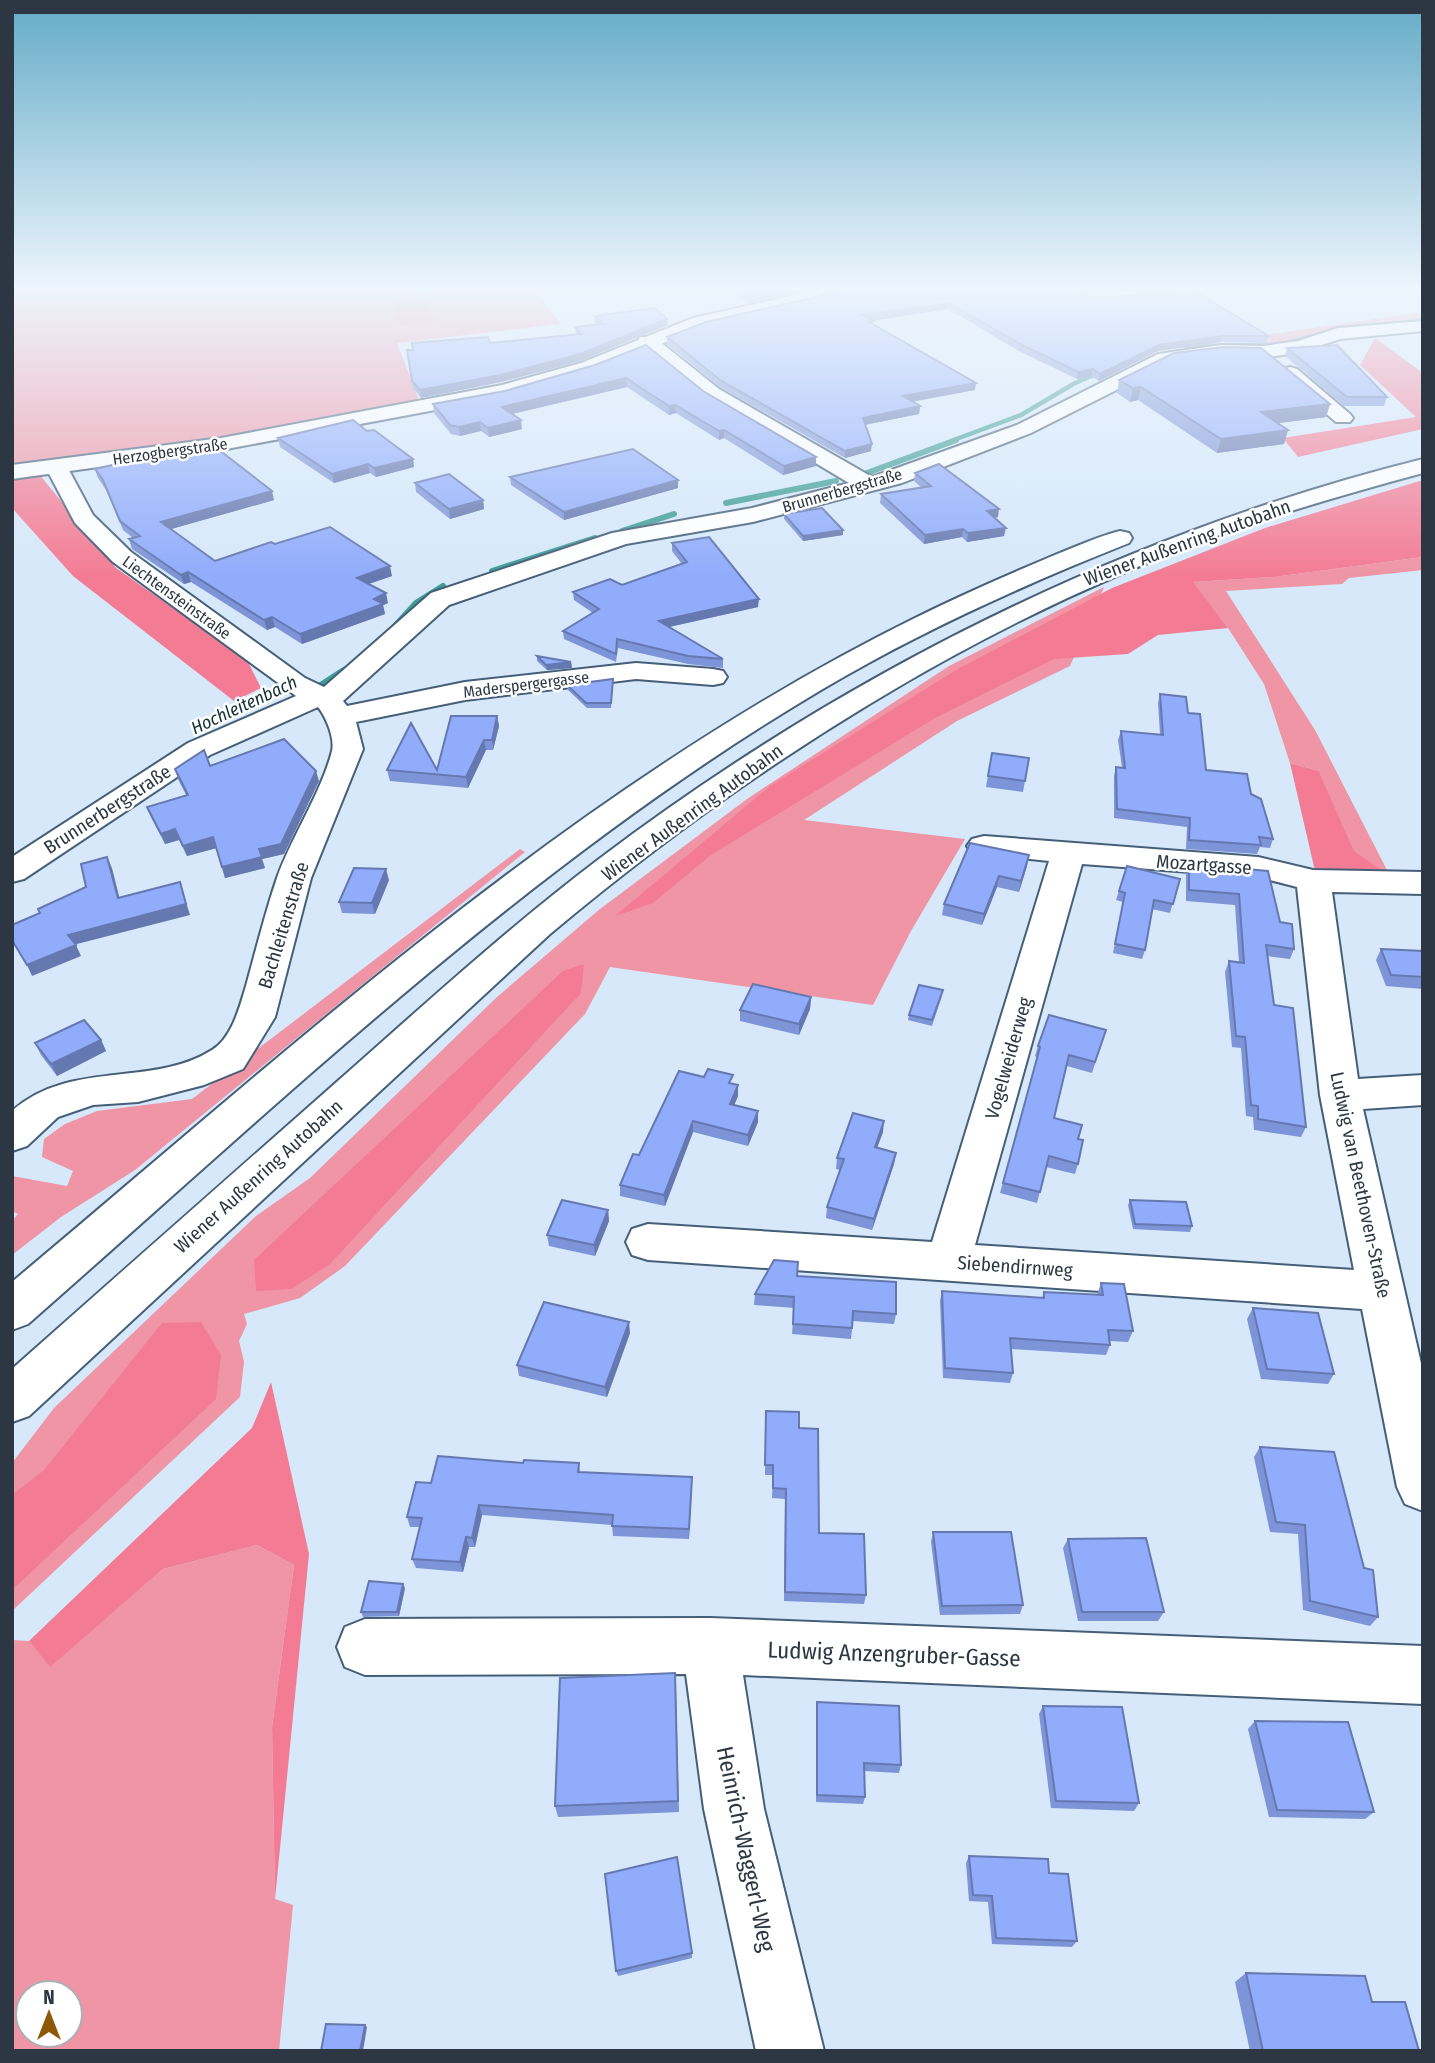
<svg xmlns="http://www.w3.org/2000/svg" width="1435" height="2063" font-family="'Fira Sans Condensed',sans-serif">
<style>
.green{fill:#ef95a5;fill-rule:evenodd}
.forest{fill:#f37c94}
.lines{fill:none;stroke-linecap:round;stroke-linejoin:round}
.stream-far2{stroke:#3f9d96;stroke-width:4.5}
.stream-far1{stroke:#3f9d96;stroke-width:6}
.stream{stroke:#3f9d96;stroke-width:8}
.minor-casing{stroke:#455f79;stroke-width:4}
.major-casing{stroke:#455f79;stroke-width:4}
.highway-casing{stroke:#455f79;stroke-width:4}
.minor{fill:#fff;fill-rule:evenodd}
.major{fill:#fff;fill-rule:evenodd}
.highway{fill:#fff;fill-rule:evenodd}
.wall{fill:#7d94d8}
.shaded-wall{fill:#6678b0}
.building{fill:#91acfb;stroke:#6678b0;stroke-width:2}
.labels{text-anchor:middle;stroke-width:5;stroke-linejoin:round;paint-order:stroke}
.far-street-label{font-size:16px;fill:#2c3743;stroke:#fff}
.far-water-label{font-size:18px;font-style:italic;fill:#14312f;stroke:#fff}
.street-label{font-size:19px;fill:#2c3743;stroke:#fff}
.near-street-label{font-size:23px;fill:#2c3743;stroke:#fff}
</style>
<rect width="100%" height="100%" fill="#d6e8fa"/>
<path class="green" d="M12,287h520l29,37 -164,19 23,60 -203,38 -205,26z
M1184,287h5l76,48 158,-23v11l-175,25 -6,-4 28,-3z
M1423,557v13l-74,8 -7,6 -116,7 89,139 75,146 -36,-24 -35,-81 -29,-8 -26,-79 -36,-56 -36,-46 82,-5z
M1104,587l-34,79 -113,55 -153,99 161,19 -54,92 -38,74 -263,-38 -25,47 -240,252 -45,32 -56,16 3,10 -8,17 5,21 -4,35 -228,214v-148l42,-55 202,-192 54,-38 187,-181 103,-88 147,-110 202,-133z
M520,849l5,3 -390,318 -74,47 -49,38v-34l6,-7 -6,-3v-35l55,10 6,-15 -31,-14 2,-18 21,-15 32,-13 95,-12z
M257,1545l37,20 -22,162 3,172 18,6 -14,146h-267v-411l17,1 21,25 113,-97zM28,1993h42v42h-42z"/>
<path class="forest" d="M394,287h28l13,36 -38,3z
M1375,338l48,35v56l-125,28 -15,-19 133,-21 -56,-52z
M38,473l78,95 131,92 14,28 -27,13 -161,-125 -61,-68v-31z
M1423,480v77l-149,20 -81,5 35,46 -70,7 -30,19 -74,5 -119,59 -224,137 -58,48 -38,13 155,-130 186,-116 156,-82 153,-60z
M1290,763l29,8 35,80 36,25 -75,-5z
M584,964l-3,29 -252,272 -38,24 -35,2 -2,-31 309,-289z
M201,1322l20,33 -5,44 -204,191v-95l32,-25 118,-147z
M271,1382l38,172 -34,345 -3,-172 22,-162 -37,-20 -94,24 -113,98 -21,-26 223,-213z"/>
<g class="lines">
<path class="stream-far2" d="M1393,324l30,-4
M1186,346l93,-1 61,-16
M951,441l70,-26 54,-32 26,-11"/>
<path class="stream-far1" d="M867,473l89,-33
M726,503l110,-22
M622,531l52,-17
M492,571l103,-33
M395,626l21,-23 27,-17"/>
<path class="stream" d="M313,691l31,-20"/>
<defs>
<path id="minor" d="M1423,321v10l-83,8 -39,13 -37,6 -43,-1 -51,6 -139,70 -129,50 -149,39 -127,22 -177,61 -106,96 4,5 118,-24 171,-19 77,6 10,2 4,6 -4,6 -10,2 -77,-6 -171,21 -109,22 7,27 -52,129 -36,139 -32,52 -39,16 -66,17 -45,3 -35,12 -31,29 -15,5v-40c59,-52 140,-23 200,-61 20,-12 28,-44 34,-64 10,-36 19,-73 31,-108 14,-40 45,-87 55,-127 3,-13 -6,-34 -14,-44l-108,48 -186,124 -12,3v-25l176,-114 108,-47 -183,-134 -38,-39 -30,-57 3,-5h16l29,54 38,37 174,126 19,9 107,-94 181,-60 140,-25 97,-25 -144,-86 -65,-52 -2,-4 2,-4h14l65,52 153,88 145,-52 141,-71 63,-9 43,1 34,-5 40,-13z
M1290,367l7,2 53,45 3,4 -3,4h-14l-53,-45 -3,-4 3,-4z
M984,836l274,21 55,13 110,2v22l-91,-2 26,187 65,-4v30l-60,4 60,263v139l-18,-7 -8,-17 -35,-178 -714,-49 -16,-5 -6,-13 6,-13 16,-5 284,18 117,-381 -77,-8 -5,-7 5,-7zM1082,864l176,13 39,10 23,208 34,175 -379,-25z
M710,1618l713,28v58l-680,-29 21,134 60,242h-68l-52,-242 -18,-135 -321,1 -20,-8 -8,-20 8,-20 20,-8z"/>
<path id="major" d="M831,287h31l-3,4 -154,35 -110,45 -90,26 -284,53 -209,29v-14l209,-27 281,-53 79,-22 112,-45z"/>
<path id="highway" d="M1423,459v14c-67,18 -133,37 -198,60 -246,88 -475,233 -675,401l-521,482 -17,6v-53c109,-97 218,-193 327,-289 85,-75 169,-152 260,-221 246,-186 524,-325 824,-400z
M1120,531l9,2 3,5 -3,5c-106,42 -210,89 -308,147 -292,173 -539,411 -793,634l-16,6v-48c285,-239 566,-498 903,-664 44,-22 90,-42 135,-61 23,-9 46,-20 70,-26z"/>
</defs>
<use href="#minor" class="minor-casing"/>
<use href="#major" class="major-casing"/>
<use href="#highway" class="highway-casing"/>
<use href="#minor" class="minor"/>
<use href="#major" class="major"/>
<use href="#highway" class="highway"/>
</g>
<path class="wall" d="M728,287h92l-72,16z
M859,287l233,11 177,38 -2,7 -46,-1 -63,9 -59,30 -8,-5 -14,3 -58,-28 -71,-42 -75,12v3l102,66 -63,12 8,4 -1,8 -54,11 6,26 -26,7 -125,-71 -53,-43v-7z
M595,316l73,9 -88,36 -79,21 -80,16 -8,-10 -6,-38 169,-15 -1,-8 22,-2 -2,-2z
M1287,348l100,49 -3,9h-40l-59,-50z
M595,365l108,26 113,66v9l-33,9 -59,-37 -5,2 -43,-27 -7,2 -42,-28 -115,27 10,15 -33,8 -8,-6 -21,5 -9,-2 -17,-21 -1,-9 72,-13z
M1119,380l211,24 -4,13 -48,6 10,7 -4,14 -67,9 -79,-53 -8,2 -13,-9z
M367,431l46,28 1,8 -38,10 -6,-4 -36,10 -54,-36 -2,-9z
M95,469l179,31 -103,29 44,32 60,-17 117,32 -23,8 19,19 -5,2 2,9 -83,30 -27,-17 -8,3 -76,-48 -7,2 -52,-35 -3,-10 4,-1 -10,-8 -17,-40 -8,-12z
M915,473l83,44 -4,1 10,18 -37,6 -5,-5 -38,7 -44,-41 1,-9 41,-6 -8,-7z
M510,477l168,11 -114,32 -53,-35z
M415,483l68,17 1,9 -34,10 -34,-27z
M784,514l59,16v5l-40,6 -19,-22z
M672,543l86,64 -89,20 54,32v9l-35,-4 -70,-16 -2,14 -52,-23 -1,-8 30,-18 -19,-13 -1,-8 49,-7 60,-21 -10,-13z
M537,656l34,6 1,6 -25,2 -10,-9z
M613,679l-2,29h-24l-19,-18 -1,-5z
M1160,694l28,19 18,57 45,24 22,45 -3,9 -10,-1 -3,7 -71,-5 1,-22 -73,-9v-42l2,-9h6l-4,-27 3,-9 39,3 -2,-31z
M497,716l2,10 -6,24h-7l-18,38 -78,-7 -3,-11h50z
M992,753l37,5 -6,34 -37,-5z
M210,766l109,15 -35,73 -22,5 3,9 -40,10 -9,-30 -29,8 -8,-16 -14,4 -14,-27 -4,-10 39,-12 -8,-16 -3,-10z
M970,843l57,23 -8,26 -22,-5 -15,38 -40,-10 2,-11z
M1189,864l79,7 12,51 14,27 -4,10 -23,-3 7,49 32,122 -5,10 -47,-7 -1,-13 -7,-1 -5,-68 -9,-1 -7,-75 4,-11 10,2 -4,-58 -49,-4v-27z
M1180,879l-10,34 -18,-4 -7,41 -3,9 -29,-6 10,-51 -7,-2 3,-9z
M389,880l-14,34 -33,-1 -3,-11z
M1381,949l42,2v38l-37,-3 -10,-26z
M942,996l-10,30 -24,-6 1,-5z
M811,997l-1,12 -11,26 -59,-14v-11z
M1106,1030l-14,43 -25,-7 -13,52 24,21v25l-3,10 -29,-7 -9,36 -37,-10 37,-136 -2,-1 3,-10z
M101,1040l5,11 -49,25 -16,-21 -6,-12z
M733,1084l5,12 -4,9 24,6v11l-10,24 -55,-14 -28,74 -45,-10v-11l19,-30z
M883,1132l-6,16 19,5 -2,11 -22,66 -46,-12 1,-11 13,-37 -4,-1 1,-11z
M1130,1200l62,26 -2,6 -57,-3 -5,-24z
M608,1210l1,11 -14,35 -46,-10 -2,-11z
M797,1276l99,38 -2,10 -41,-3 -2,18 -59,-5 2,-26 -40,-3 1,-11z
M1101,1283l32,48 -5,11 -18,-1v4l-4,10 -95,-6 2,24 -3,10 -67,-5 -3,-77 2,-10 100,7 2,-6 53,3z
M1253,1308l81,66 -6,10 -67,-5 -14,-60z
M630,1333l-23,64 -88,-21 -2,-11z
M766,1411l33,17 20,105 47,62 -2,9 -80,-3 1,-102 -13,-1 1,-23h-8z
M1260,1447l104,121 14,49 -8,9 -67,-16 -5,-76 -28,-2 -16,-75z
M523,1463h56l1,9 112,5 -3,62 -76,-3 -1,-11 -130,-10 -7,32h-6l-6,25 -47,-4 -4,-9 8,-32h-10l-3,-10 24,-34z
M933,1532l90,73 -3,9 -80,1 -9,-73z
M1068,1539l96,73 -6,9h-80l-15,-73z
M405,1588l-6,28 -36,1 -2,-5z
M676,1686l3,126 -121,5 -3,-11z
M817,1702l84,63 -2,8 -35,-2 1,26 -2,7 -47,-2v-91z
M1043,1706l96,97 -5,8 -83,-3 -12,-94z
M1255,1721l119,91 -9,7 -96,-2 -21,-88z
M969,1856l80,17 28,68 -5,6 -80,-3 -4,-42 -19,-1 -3,-38z
M692,1953v5l-74,18 -2,-5z
M1246,1973l126,29 47,49h-169l-15,-69z"/>
<path class="shaded-wall" d="M792,287h28l-72,16v-7z
M949,303l-1,6 -85,13v-7z
M667,319l1,6 -88,36 -79,21 -80,16 -1,-8z
M1223,336l-2,6 -63,9 -59,30 1,-7 59,-29z
M1093,369l-2,7 -14,3 1,-7z
M626,378l1,9 -124,29 -1,-9z
M976,383l-1,7 -73,13 1,-7z
M1141,387l-3,13 -8,2 3,-14z
M1330,404l-4,13 -69,9 4,-14z
M675,405l1,8 -7,2v-9z
M920,406l-1,8 -56,11v-7z
M521,420l1,9 -33,8 -1,-9z
M480,422l1,9 -21,5 -1,-9z
M724,430v8l-5,2v-9z
M1288,430l-4,14 -67,9 4,-14z
M872,444l-1,7 -26,7v-7z
M816,457v9l-33,9 1,-9z
M413,459l1,8 -38,10 -2,-9z
M368,464l2,9 -36,10 -2,-9z
M678,480v8l-114,32v-8z
M272,491l2,9 -110,31 -3,-9z
M483,500l1,9 -34,10 -1,-10z
M999,509l-1,8 -12,2 1,-8z
M1006,528l-2,8 -37,6 1,-9z
M963,529l-1,8 -38,7 1,-9z
M843,530v5l-40,6v-5z
M390,566l2,10 -33,11 -2,-9z
M188,572l3,10 -7,2 -3,-9z
M386,593l2,10 -5,2 2,9 -83,30 -2,-10z
M759,599l-1,8 -98,22 -1,-8z
M272,617l3,10 -8,3 -3,-10z
M571,662l1,6 -25,2 -1,-5z
M497,716l2,10 -6,24 -1,-10z
M484,740l2,10 -18,38 -2,-11z
M316,771l3,10 -35,73 -22,5 3,9 -40,10 -3,-11z
M175,829l4,11 -14,4 -4,-10z
M213,837l4,11 -30,8 -4,-10z
M1029,855l-2,11 -8,26 2,-11z
M107,857l5,11 10,40 -4,-10z
M386,869l3,11 -14,34 -3,-11z
M999,876l-2,11 -15,38 2,-11z
M180,882l10,33 -117,30 -5,-10z
M76,945l5,11 -49,20 -5,-11z
M811,997l-1,12 -11,26v-11z
M101,1040l5,11 -49,25 -6,-12z
M738,1085v11l-8,19v-11z
M758,1111v11l-10,24v-11z
M693,1121v11l-28,74 -1,-11z
M884,1121l-1,11 -10,26 2,-11z
M896,1153l-2,11 -22,66 2,-11z
M608,1210l1,11 -14,35 -1,-11z
M629,1322l1,11 -23,64 -2,-10z
M692,1477v9l-3,53v-10z
M479,1505l3,10 -7,32 -3,-9z
M466,1537l3,10 -6,25 -3,-10z
M403,1584l2,4 -6,28 -2,-4z
M365,2025l2,2 -4,24h-3z"/>
<path class="building" d="M736,287h56l-44,9z
M859,287h212l21,11 102,-7 75,45h-46l-64,9 -59,29 -7,-5 -15,3 -58,-28 -71,-41 -86,12 11,6 -5,1 107,61 -73,13 17,10 -57,12 9,26 -27,7 -125,-71 -53,-43 39,-15z
M655,308l12,11 -87,35 -79,21 -81,15 -8,-9 -5,-31h6l-1,-7 76,-6 2,6 91,-9 -6,-7 28,-3 -8,-8z
M646,345l57,46 113,66 -32,9 -60,-36 -5,1 -44,-26 -6,1 -43,-28 -124,29 19,13 -33,8 -8,-6 -21,5 -9,-2 -17,-21 72,-13 90,-26z
M1337,345l50,52h-40l-60,-49z
M1224,347l37,1 69,56 -69,8 27,18 -67,9 -80,-52 -8,1 -14,-8 55,-27z
M353,420l14,11 7,-1 39,29 -39,9 -6,-4 -36,10 -54,-36z
M214,446l58,45 -111,31 54,39 56,-19 4,2 55,-17 60,39 -33,12 29,15 -12,6 9,5 -83,30 -28,-17 -8,3 -76,-48 -7,3 -52,-36 11,-3 -20,-15 -17,-41 -8,-11 79,-18z
M633,449l45,31 -114,32 -54,-35z
M939,464l60,45 -12,2 19,17 -38,5 -5,-4 -38,6 -44,-41 50,-8 -16,-13z
M449,474l34,26 -34,9 -34,-26z
M822,508l21,22 -40,6 -19,-22z
M709,537l50,62 -100,22 64,38 -35,-3 -71,-17 -1,15 -53,-23 36,-22 -26,-17 37,-13 12,6 65,-23 -15,-19z
M537,656l34,6 -25,3z
M613,679l-2,24h-25l-19,-18z
M1160,694l26,3 2,16 12,1 6,56 41,4 4,20 10,5 12,40 -14,-2 2,8 -72,-5 1,-22 -73,-9 -1,-42 9,1 -4,-37 42,4z
M451,716h46l-5,24h-8l-18,37 -79,-7 24,-47 26,47z
M284,739l32,32 -35,73 -22,5 3,8 -40,10 -9,-30 -30,9 -8,-17 -14,5 -14,-27 41,-12 -13,-26 29,-19 6,16z
M992,753l37,5 -4,23 -37,-5z
M970,843l59,12 -8,26 -22,-5 -15,38 -40,-10z
M107,857l11,41 62,-16 6,22 -118,31 8,10 -49,20 -15,-25v-15l28,-12 -2,-4 48,-22 -5,-23z
M1189,864l79,7 12,51 12,2 2,25 -28,-4 8,60 19,3 13,119 -48,-8v-13l-7,-1 -6,-68 -9,-1 -7,-75 15,2 -5,-69 -50,-4z
M1127,866l53,13 -7,25 -19,-4 -9,50 -30,-6 10,-51 -6,-2z
M354,868l32,1 -14,34 -33,-1z
M1381,949l42,2v26l-32,-2z
M753,984l58,13 -12,27 -59,-14z
M919,985l24,5 -11,30 -23,-5z
M1049,1015l57,15 -11,32 -26,-7 -15,63 28,7 -4,14 5,1 -5,24 -29,-8 -9,36 -37,-9 37,-136 -2,-1z
M84,1020l17,20 -50,24 -16,-21z
M708,1069l25,6 -4,8 9,2 -8,19 28,7 -10,24 -55,-14 -29,74 -44,-10 13,-31 6,1 40,-84 25,6z
M853,1113l31,8 -9,26 21,6 -22,66 -47,-12 17,-48 -7,-1z
M562,1200l46,10 -14,35 -47,-10z
M1130,1200l56,2 6,24 -57,-2z
M774,1260l24,2 -1,14 99,6v32l-43,-3 -1,17 -59,-4 1,-27 -39,-3z
M1101,1283l23,1 9,47 -25,-1 2,15 -100,-7 3,35 -68,-5 -3,-77 102,7v-6l59,3z
M544,1302l85,20 -24,65 -88,-22z
M1253,1308l65,5 16,61 -67,-5z
M766,1411l33,1v16l19,1 1,104 45,1 2,61 -81,-3 1,-103 -13,-1v-23h-8z
M1260,1447l74,5 30,116 9,2 5,47 -68,-16 -5,-76 -29,-3z
M438,1456l85,7 1,-3 55,3 -1,9 114,5 -3,52 -77,-3 1,-11 -134,-10 -7,33 -6,-1 -6,25 -48,-3 10,-41 -15,-1 9,-35 15,1z
M933,1532h78l12,73 -81,1z
M1146,1538l18,74h-82l-14,-73z
M369,1581l34,3 -6,28h-36z
M675,1673l3,128 -123,5 5,-128z
M817,1702l82,4 2,59 -37,-2 1,34 -48,-2z
M1043,1706l79,1 17,96 -83,-2z
M1255,1721l93,1 26,90 -97,-2z
M969,1856l79,3 1,14 19,1 9,67 -81,-3 -4,-42 -19,-1z
M677,1857l15,96 -76,18 -11,-97z
M1246,1973l119,3 7,26h33l14,49h-156z
M326,2024l39,1 -5,26h-39z"/>
<linearGradient id="sky" x2="0" y2="1"><stop stop-color="#64abc7"/><stop offset="0.5" stop-color="#edf5fd"/><stop offset="1" stop-color="#edf5fd" stop-opacity="0"/></linearGradient>
<rect width="1435" height="576" fill="url(#sky)"/>
<g class="labels">
<g class="far-street-label">
<text transform="translate(170 451) rotate(-8)" y="6">Herzogbergstraße</text>
<text transform="translate(842 490) rotate(-16)" y="6">Brunnerbergstraße</text>
<text transform="translate(177 597) rotate(36)" y="6">Liechtensteinstraße</text>
<text transform="translate(526 684) rotate(-7)" y="6">Maderspergergasse</text>
</g>
<g class="far-water-label">
<text transform="translate(244 705) rotate(-25)" y="6">Hochleitenbach</text>
</g>
<g class="street-label">
<text transform="translate(1187 542) rotate(-20)" y="7">Wiener Außenring Autobahn</text>
<text transform="translate(107 809) rotate(-33)" y="7">Brunnerbergstraße</text>
<text transform="translate(692 812) rotate(-36)" y="7">Wiener Außenring Autobahn</text>
<text transform="translate(1204 864) rotate(4)" y="7">Mozartgasse</text>
<text transform="translate(283 925) rotate(-73)" y="7">Bachleitenstraße</text>
<text transform="translate(1008 1058) rotate(-74)" y="7">Vogelweiderweg</text>
<text transform="translate(258 1176) rotate(-42)" y="7">Wiener Außenring Autobahn</text>
<text transform="translate(1361 1185) rotate(78)" y="7">Ludwig van Beethoven-Straße</text>
<text transform="translate(1015 1266) rotate(4)" y="7">Siebendirnweg</text>
</g>
<g class="near-street-label">
<text transform="translate(894 1654) rotate(2)" y="8">Ludwig Anzengruber-Gasse</text>
<text transform="translate(746 1849) rotate(78)" y="8">Heinrich-Waggerl-Weg</text>
</g>
</g>
<rect width="1435" height="2063" fill="none" stroke="#2c3743" stroke-width="28"/>
<g transform="translate(49 2014)"><circle r="33" fill="#ffffff" stroke="#abafb4" stroke-width="2"/>
<path d="M0-5L12 26L0 18L-12 26Z" fill="#8d5808"/>
<text y="-10" font-size="19" font-weight="bold" text-anchor="middle" fill="#2c3743">N</text>
</g>
</svg>
